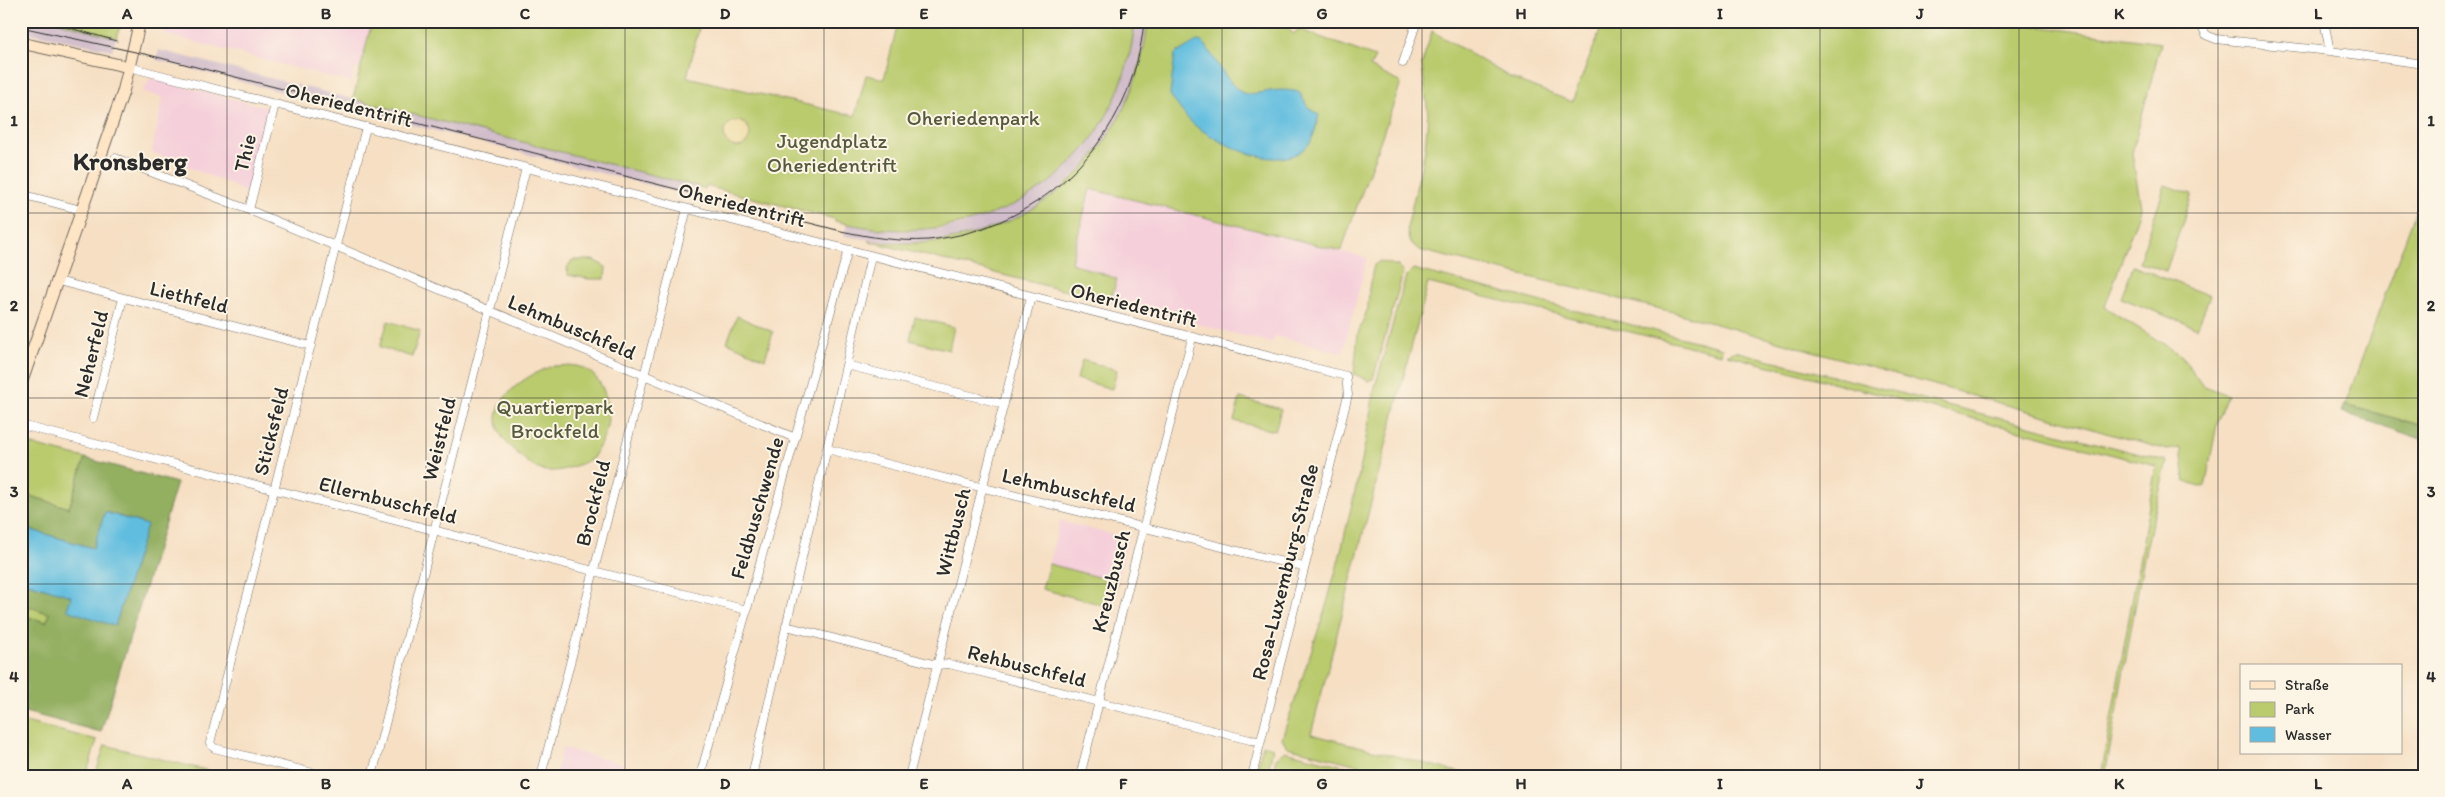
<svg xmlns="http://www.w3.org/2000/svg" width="2445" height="797" font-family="Itim,sans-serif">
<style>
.built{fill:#f5cfda}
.industrial{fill:#d1bdcb}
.green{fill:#bacb6e;stroke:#727b4c}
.forest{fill:#93af61;stroke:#5f6d46}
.sand{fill:#eeda9e;stroke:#8c8264}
.water{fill:#61bddf;stroke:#467485}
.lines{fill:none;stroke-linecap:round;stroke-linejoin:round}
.street-casing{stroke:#726a60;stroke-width:9}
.secondary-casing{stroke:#726a60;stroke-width:13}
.street{stroke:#fff;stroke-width:8}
.secondary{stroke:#fee5c5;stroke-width:11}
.tram{stroke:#2b2b2b;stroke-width:1}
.grid{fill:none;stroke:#2b2b2b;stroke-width:1;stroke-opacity:0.55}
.labels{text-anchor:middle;stroke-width:4;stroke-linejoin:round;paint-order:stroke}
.street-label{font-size:21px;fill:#2b2b2b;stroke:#fcf5e5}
.park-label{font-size:21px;fill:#565b3f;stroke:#fcf5e5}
.district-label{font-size:26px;font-weight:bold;fill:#2b2b2b;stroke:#fcf5e5}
.neatline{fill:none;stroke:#2b2b2b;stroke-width:2}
.grid-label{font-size:16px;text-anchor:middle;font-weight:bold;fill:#2b2b2b}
</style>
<rect width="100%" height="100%" fill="#fcf5e5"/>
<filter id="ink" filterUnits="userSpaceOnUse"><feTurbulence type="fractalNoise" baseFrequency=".02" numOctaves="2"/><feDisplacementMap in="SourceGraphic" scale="10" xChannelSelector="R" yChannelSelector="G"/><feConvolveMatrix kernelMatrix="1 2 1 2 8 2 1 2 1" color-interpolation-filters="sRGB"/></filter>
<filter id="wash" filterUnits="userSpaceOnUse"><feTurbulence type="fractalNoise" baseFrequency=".0096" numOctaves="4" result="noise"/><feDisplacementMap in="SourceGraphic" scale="20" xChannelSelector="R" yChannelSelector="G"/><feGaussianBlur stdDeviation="1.12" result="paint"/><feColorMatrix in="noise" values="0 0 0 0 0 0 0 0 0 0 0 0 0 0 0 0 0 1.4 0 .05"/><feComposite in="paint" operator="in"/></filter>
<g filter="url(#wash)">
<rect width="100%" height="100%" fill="#f6dfc3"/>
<path class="built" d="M166,21h206l-12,48 -5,-1 -4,14 -188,-48z
M150,78l119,30 -21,86 -21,-11 -75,-31 11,-55 -20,-5z
M1090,189l277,69 -24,95 -68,-17 -3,7 -162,-41 6,-23 -45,-16z
M1060,521l68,18 -17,68 -69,-18z
M562,748l62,16 -3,12h-66z"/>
<path class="industrial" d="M21,21h35l60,17 -4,12 -91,-19z
M1135,21h13l-9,48 -14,39 -17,29 -19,25 -38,35 -21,14 -33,16 -47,13 -49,4 -57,-8 3,-12 56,7 35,-2 23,-4 45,-16 40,-24 35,-33 28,-42 16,-38z
M159,50l540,137 -3,10 -540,-137z"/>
<path class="green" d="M56,21h64l2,1 -6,16z
M372,21h299l28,7 -12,49 168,39 11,-41 18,4 13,-52 -9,-3 1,-3h246c-15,155 -154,237 -300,200v-2l-129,-33 -1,3 -6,-2 -346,-88z
M1148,21h131l15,13 4,-5 77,28 -5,10 31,16 -60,168 -251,-62 -19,74 46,16 -7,23 -242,-61c145,18 264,-74 280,-220z
M1604,21h395l162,22 -29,110 9,54 -36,100 76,48 21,30 26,10 -11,29 -12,63 -20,-5 -4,-34 -14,2 -494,-138 -254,-62 -10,-9 -2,-13 18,-78 3,-36 -6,-50 10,-33 79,47 61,24z
M2165,185l27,9 -26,77 -27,-9z
M2424,188v238l-79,-21z
M572,260h21l13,7 -1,12h-16l-21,-4 -1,-7z
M1380,261l18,5 5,7 -30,106 -4,2 -15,-7 4,-41 10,-25 1,-20 5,-23z
M2133,266l77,30 -13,32 -76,-30z
M1413,269l309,79 -1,6 -293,-71 -117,451 162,42h-71l-115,-29 -5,-9 43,-128 14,-51 23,-98 13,-74 31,-111z
M737,316l36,16 -8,27 -38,-17z
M915,317l39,10 -5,23 -39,-10z
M388,321l32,10 -8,26 -32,-10z
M1735,351l432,110 -23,96 -39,219h-4l55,-310 -429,-111z
M1082,360l35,10 -5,19 -35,-10z
M553,366c8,0 19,-2 27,1 25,8 32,41 26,63 -3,10 -8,19 -13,28 -16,8 -34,16 -52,12 -8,-2 -18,-12 -25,-18 -44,-36 -3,-73 37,-86z
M1240,398l41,11 -6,22 -41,-10z
M21,442l64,16 -16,50 -48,-15z
M1049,564l68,18 -6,25 -69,-18z
M21,603l29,10 -4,9 -25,-7z
M21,721l76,19 -11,36h-65z
M105,745l124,31h-134z
M1263,745l10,3 -6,28h-12z
M1285,751l98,25h-54l-25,-7 -1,7h-31l4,-18z"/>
<path class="forest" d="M2345,405l79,21v14l-82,-28z
M85,458l92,25 -76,249 -80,-21v-96l25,7 4,-8 -29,-10v-23l51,15 -5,14 80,-85 -41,-13 -13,36 -72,-21v-34l48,15z"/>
<path class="sand" d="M724 134a13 13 0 1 1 26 0a13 13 0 1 1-26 0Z"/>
<path class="water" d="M1197,41l6,1c10,12 30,53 45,52 20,-1 29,-7 51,-2l9,15 11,8c-2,8 -5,22 -10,29 -27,32 -85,2 -112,-17 -10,-7 -19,-21 -27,-32l5,-41z
M105,512l42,13 -32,101 -48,-16 4,-14 -50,-15v-54l72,21z"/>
</g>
<g filter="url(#ink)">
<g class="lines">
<defs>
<path id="street" d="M2200,21l6,14 10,4 114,12 94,13
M2324,21l6,30
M1403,63l14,-42
M129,67l1217,309 2,19 -96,381
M115,158l134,52 546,228
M21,194l60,16
M249,210l26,-106
M58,281l253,65
M846,365l158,39
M93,418l30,-120
M21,425l726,185
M827,449l476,118
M786,626l151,39 12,-1 301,76 11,1
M325,776l-111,-28 -4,-5 156,-616
M372,776l154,-608
M541,776l146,-567
M700,776l148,-526
M752,776l119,-520
M909,776l122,-479
M1080,776l112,-438"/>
<path id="secondary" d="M21,43l108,24
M21,384l102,-292 17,-71"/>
</defs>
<use href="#street" class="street-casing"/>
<use href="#secondary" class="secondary-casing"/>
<use href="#street" class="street"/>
<use href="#secondary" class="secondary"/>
<path class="tram" d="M44,21l73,20
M21,27l128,28 692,176c29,6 57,11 87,9 116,-11 206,-104 216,-219"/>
</g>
</g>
<path class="grid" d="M227,21v755M426,21v755M625,21v755M824,21v755M1023,21v755M1222,21v755M1422,21v755M1621,21v755M1820,21v755M2019,21v755M2218,21v755M21,213h2403M21,398h2403M21,584h2403"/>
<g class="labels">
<g class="street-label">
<text transform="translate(349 105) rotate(14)" y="7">Oheriedentrift</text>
<text transform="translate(245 153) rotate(-76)" y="7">Thie</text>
<text transform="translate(742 205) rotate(14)" y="7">Oheriedentrift</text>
<text transform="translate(189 297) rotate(14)" y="7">Liethfeld</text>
<text transform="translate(1134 305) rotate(14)" y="7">Oheriedentrift</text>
<text transform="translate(572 327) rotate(23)" y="7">Lehmbuschfeld</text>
<text transform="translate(91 354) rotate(-76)" y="7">Neherfeld</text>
<text transform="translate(271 431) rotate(-76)" y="7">Sticksfeld</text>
<text transform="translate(439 439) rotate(-76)" y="7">Weistfeld</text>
<text transform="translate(1069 490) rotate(13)" y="7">Lehmbuschfeld</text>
<text transform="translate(388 500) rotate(14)" y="7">Ellernbuschfeld</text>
<text transform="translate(593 503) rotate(-76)" y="7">Brockfeld</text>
<text transform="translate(757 508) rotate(-74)" y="7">Feldbuschwende</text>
<text transform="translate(953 532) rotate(-76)" y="7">Wittbusch</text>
<text transform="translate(1285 572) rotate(-76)" y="7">Rosa-Luxemburg-Straße</text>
<text transform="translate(1111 581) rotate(-76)" y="7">Kreuzbusch</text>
<text transform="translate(1027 666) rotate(14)" y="7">Rehbuschfeld</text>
</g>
<g class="park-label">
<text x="973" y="125">Oheriedenpark</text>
<text x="832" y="148">Jugendplatz<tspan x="832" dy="24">Oheriedentrift</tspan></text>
<text x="555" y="414">Quartierpark<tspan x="555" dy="24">Brockfeld</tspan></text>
</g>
<g class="district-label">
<text x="130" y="170">Kronsberg</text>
</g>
</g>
<rect width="2445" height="797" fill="none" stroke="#fcf5e5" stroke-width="55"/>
<rect x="2240" y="664" width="162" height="90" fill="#fcf5e5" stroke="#a8a49b"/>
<rect x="2250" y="681" width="25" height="8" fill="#fee5c5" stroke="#a8a49b"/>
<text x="2285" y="690" font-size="15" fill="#2b2b2b">Straße</text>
<rect x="2250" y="702" width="25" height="15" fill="#bacb6e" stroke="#a8a49b"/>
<text x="2285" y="714" font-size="15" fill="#2b2b2b">Park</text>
<rect x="2250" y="727" width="25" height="15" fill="#61bddf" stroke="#a8a49b"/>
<text x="2285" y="740" font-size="15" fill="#2b2b2b">Wasser</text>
<rect x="28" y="28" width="2390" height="742" class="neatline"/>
<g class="grid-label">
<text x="127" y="19">A</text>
<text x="326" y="19">B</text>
<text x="525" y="19">C</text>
<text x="725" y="19">D</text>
<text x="924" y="19">E</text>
<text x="1123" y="19">F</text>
<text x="1322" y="19">G</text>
<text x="1521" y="19">H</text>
<text x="1720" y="19">I</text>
<text x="1920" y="19">J</text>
<text x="2119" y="19">K</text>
<text x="2318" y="19">L</text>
<text x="14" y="126">1</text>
<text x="2431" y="126">1</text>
<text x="14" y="311">2</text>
<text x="2431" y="311">2</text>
<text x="14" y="497">3</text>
<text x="2431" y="497">3</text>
<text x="14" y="682">4</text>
<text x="2431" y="682">4</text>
<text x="127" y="789">A</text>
<text x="326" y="789">B</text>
<text x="525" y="789">C</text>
<text x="725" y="789">D</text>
<text x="924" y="789">E</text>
<text x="1123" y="789">F</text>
<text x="1322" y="789">G</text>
<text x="1521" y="789">H</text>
<text x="1720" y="789">I</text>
<text x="1920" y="789">J</text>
<text x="2119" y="789">K</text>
<text x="2318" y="789">L</text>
</g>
</svg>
